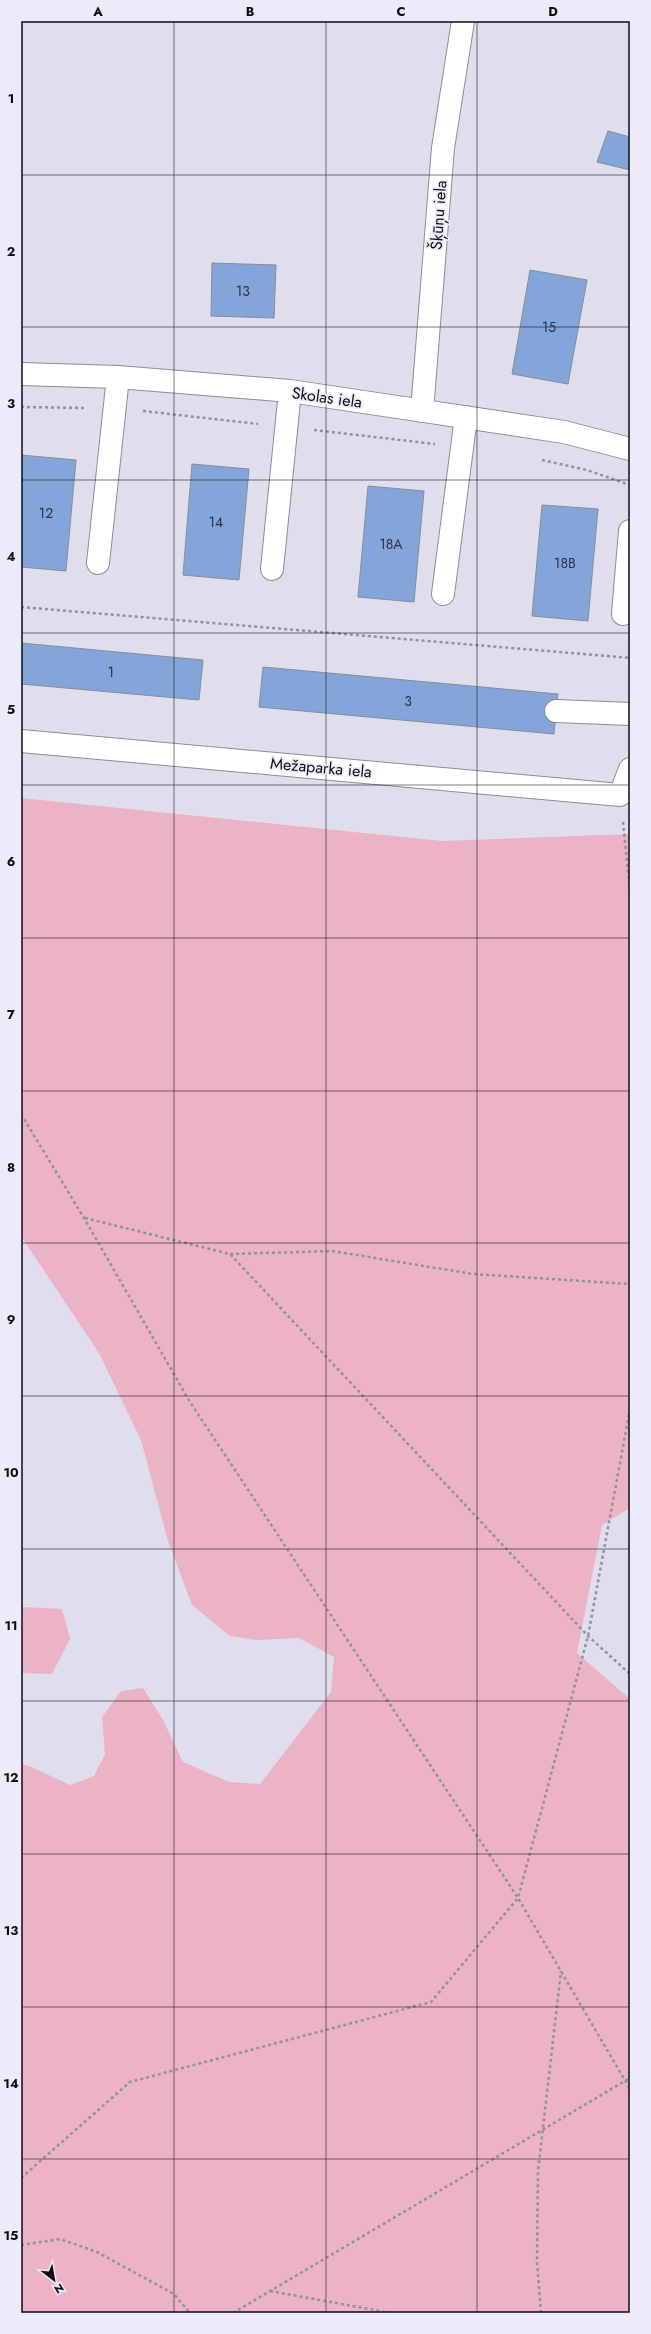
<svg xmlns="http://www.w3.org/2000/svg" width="651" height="2334" font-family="Jost,sans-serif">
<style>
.green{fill:#ebb3c3}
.building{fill:#84a5da;stroke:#858d99}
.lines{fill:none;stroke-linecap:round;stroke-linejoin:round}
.minor-casing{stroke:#8d8b98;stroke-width:24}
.path{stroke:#93919c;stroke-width:2.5;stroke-dasharray:3 3;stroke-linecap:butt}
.minor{stroke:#fff;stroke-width:22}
.grid{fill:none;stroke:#0e0d12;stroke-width:1;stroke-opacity:0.55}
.labels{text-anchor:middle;stroke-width:3.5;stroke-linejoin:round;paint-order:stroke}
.number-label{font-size:14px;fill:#2c3344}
.street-label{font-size:16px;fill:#0e0d12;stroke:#edeaf9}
.neatline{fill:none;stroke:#0e0d12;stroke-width:1.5}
.grid-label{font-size:13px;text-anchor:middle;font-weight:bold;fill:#0e0d12}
</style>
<rect width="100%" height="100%" fill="#e0ddec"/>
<path class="green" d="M21,798l421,43 188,-7v674l-28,17 -25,128 53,46v614h-609v-549l8,2 41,19 24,-9 11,-22 -3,-37 19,-26 22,-3 20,32 20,42 46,20 31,2 71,-92 3,-35 -35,-19 -43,2 -26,-4 -38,-31 -24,-64 -27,-101 -42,-87 -78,-117z
M21,1607l41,2 8,30 -18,35 -31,-1z"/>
<path class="building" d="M608,131l22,6v33l-33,-8z
M212,263l64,2 -2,53 -63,-2z
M530,270l57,10 -19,104 -56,-10z
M21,455l55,5 -10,111 -45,-4z
M192,464l57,5 -10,111 -56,-5z
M368,486l56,5 -10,111 -56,-5z
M542,505l56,4 -10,112 -56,-5z
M21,643l182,17 -4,40 -178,-16z
M263,667l295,27 -4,40 -295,-27z"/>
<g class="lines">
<defs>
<path id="minor" d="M21,374l97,3 172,14 274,41 66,17
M422,411l21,-263 20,-127
M98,563l20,-186
M272,569l18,-178
M443,594l23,-177
M623,614l7,-83
M556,711l74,3
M21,741l599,54 10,-26"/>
</defs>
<use href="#minor" class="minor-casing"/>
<path class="path" d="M21,407l65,1
M143,411l115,13
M314,430l121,14
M542,460l45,10 43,15
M21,607l609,51
M623,822l7,69
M21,1114l63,104 106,184 328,496 112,191
M85,1218l145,36 358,382 42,38
M230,1254l102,-3 141,23 157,10
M21,2178l109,-96 301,-80 87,-104 70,-262 42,-227
M21,2245l39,-6 37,13 77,42 16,19
M270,2291l121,22
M233,2313l397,-235
M541,2313l-4,-52 1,-90 23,-200"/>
<use href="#minor" class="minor"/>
</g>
<path class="grid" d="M174,21v2292M326,21v2292M477,21v2292M21,175h609M21,327h609M21,480h609M21,633h609M21,785h609M21,938h609M21,1091h609M21,1243h609M21,1396h609M21,1549h609M21,1701h609M21,1854h609M21,2007h609M21,2159h609"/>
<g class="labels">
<g class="number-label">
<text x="243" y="296">13</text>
<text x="549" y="332">15</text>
<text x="46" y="518">12</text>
<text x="216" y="527">14</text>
<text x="391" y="549">18A</text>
<text x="565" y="568">18B</text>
<text x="111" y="677">1</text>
<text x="408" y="706">3</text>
</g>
<g class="street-label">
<text transform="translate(438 215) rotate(-86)" y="6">Šķūņu iela</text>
<text transform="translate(327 397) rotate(8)" y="6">Skolas iela</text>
<text transform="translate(321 767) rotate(5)" y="6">Mežaparka iela</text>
</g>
</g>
<rect width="651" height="2334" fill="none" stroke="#edeaf9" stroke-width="44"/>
<g transform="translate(54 2280) rotate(149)" stroke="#edeaf9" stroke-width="3" paint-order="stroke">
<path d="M0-3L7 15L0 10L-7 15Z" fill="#0e0d12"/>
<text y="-6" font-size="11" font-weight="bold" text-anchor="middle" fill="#0e0d12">N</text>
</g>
<rect x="22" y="22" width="607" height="2290" class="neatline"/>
<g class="grid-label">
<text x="98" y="16">A</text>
<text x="250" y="16">B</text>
<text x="401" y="16">C</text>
<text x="553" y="16">D</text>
<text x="11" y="103">1</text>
<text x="11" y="256">2</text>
<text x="11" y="408">3</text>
<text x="11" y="561">4</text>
<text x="11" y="714">5</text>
<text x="11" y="866">6</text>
<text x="11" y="1019">7</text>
<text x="11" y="1172">8</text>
<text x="11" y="1324">9</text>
<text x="11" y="1477">10</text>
<text x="11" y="1630">11</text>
<text x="11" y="1782">12</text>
<text x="11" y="1935">13</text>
<text x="11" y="2088">14</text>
<text x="11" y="2240">15</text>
</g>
</svg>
